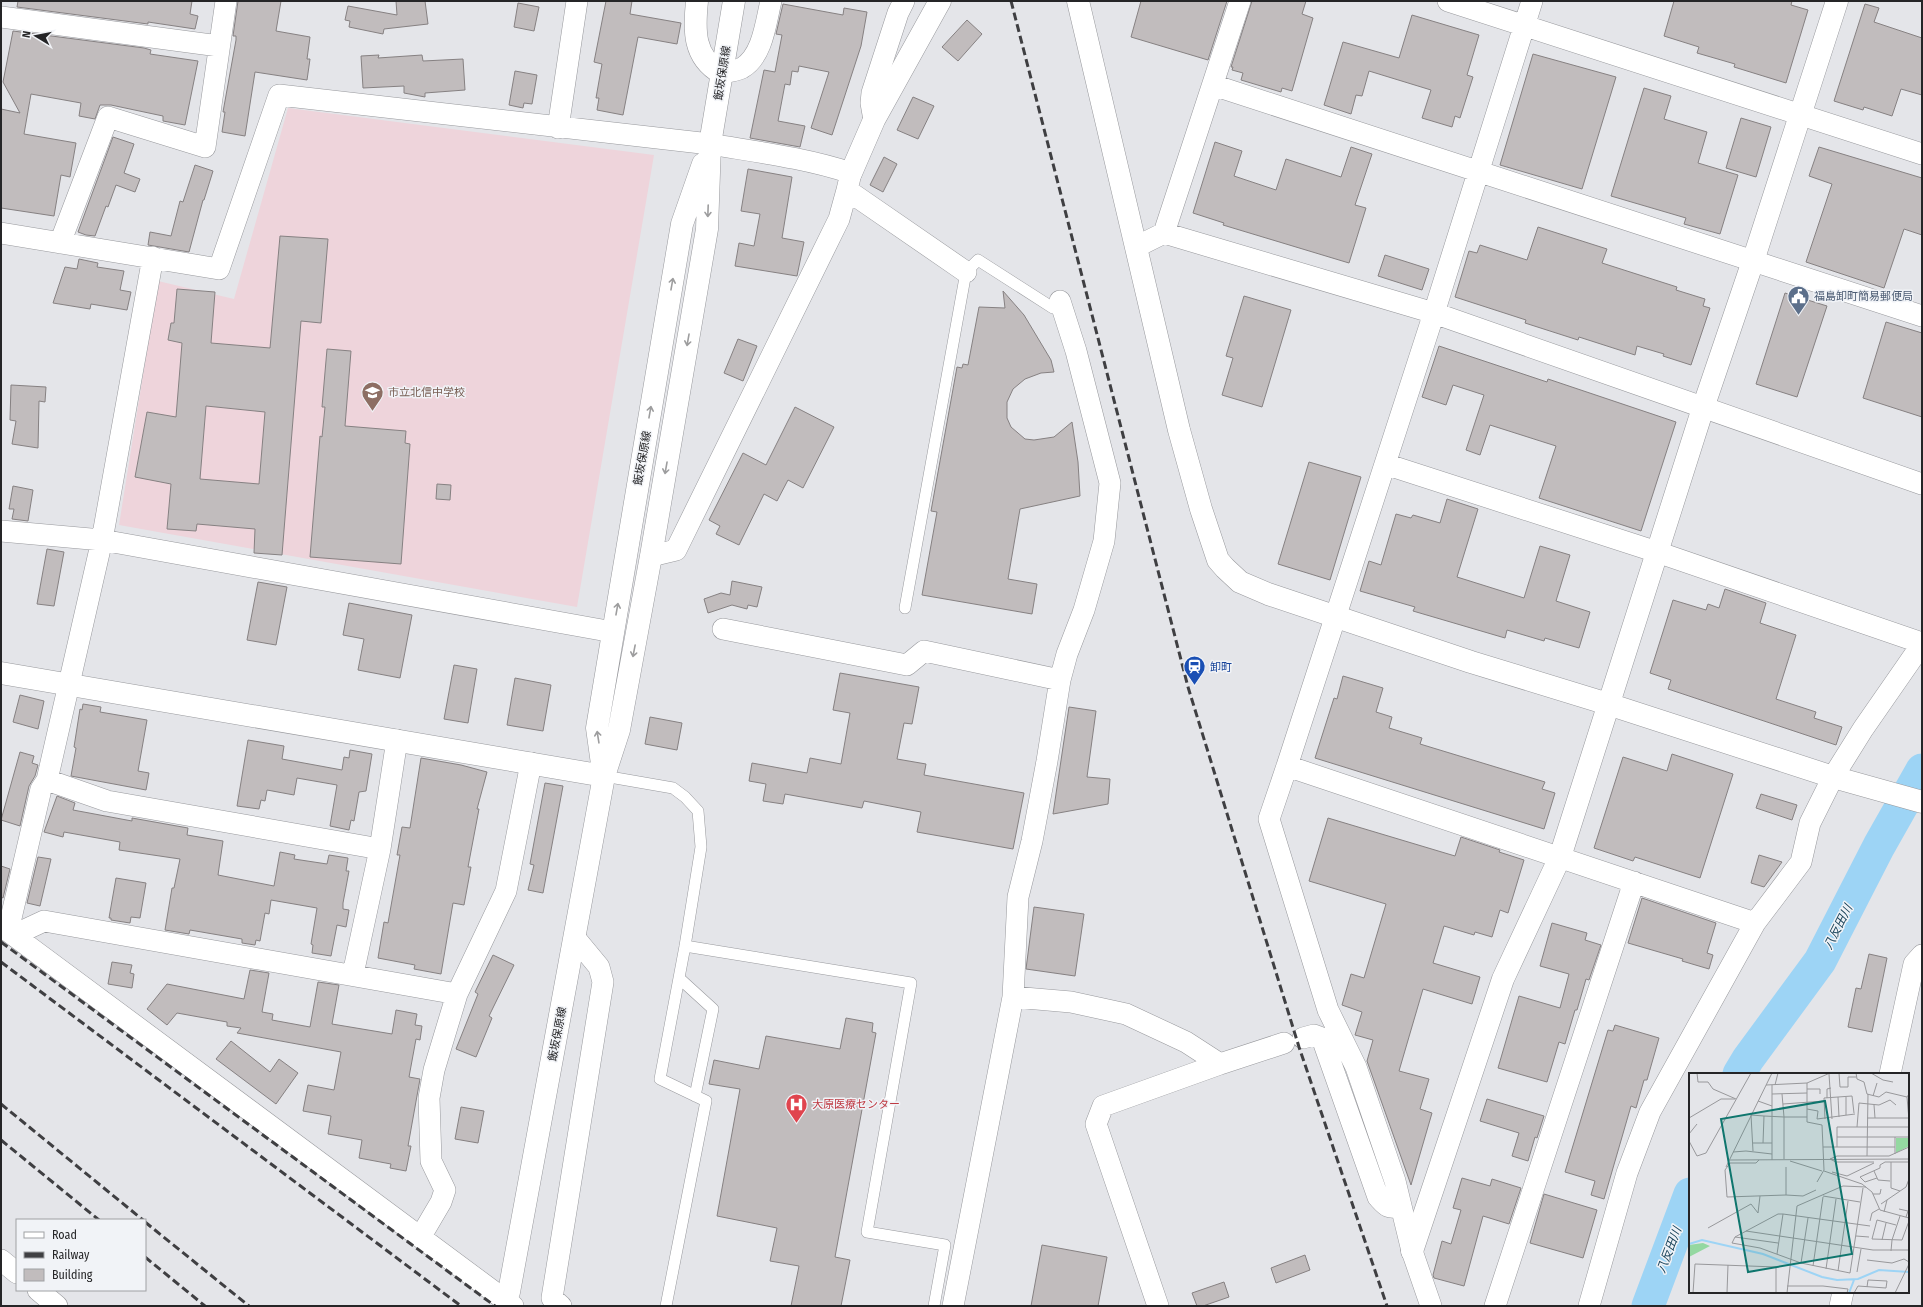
<svg xmlns="http://www.w3.org/2000/svg" width="1923" height="1307" font-family="'Fira Sans Condensed','Noto Sans JP',sans-serif">
<style>
.education{fill:#eed4db}
.lines{fill:none;stroke-linecap:round;stroke-linejoin:round}
.river{stroke:#9dd4f5;stroke-width:33}
.building{fill:#c1bcbd;stroke:#868182;fill-rule:evenodd}
.lane-casing{stroke:#98999d;stroke-width:12}
.street-casing{stroke:#98999d;stroke-width:22}
.secondary-casing{stroke:#98999d;stroke-width:23}
.lane{stroke:#fff;stroke-width:11}
.street{stroke:#fff;stroke-width:21}
.secondary{stroke:#fff;stroke-width:22}
.rail{stroke:#3f3f42;stroke-width:3;stroke-dasharray:8 4;stroke-linecap:butt}
.oneway{stroke:#9d9d9e}
.labels{text-anchor:middle;stroke-width:3;stroke-linejoin:round;paint-order:stroke}
.street-label{font-size:11px;fill:#252527;stroke:#f1f3f7}
.service-label{font-size:11px;fill:#4e5e75;stroke:#f1f3f7;text-anchor:start}
.education-label{font-size:11px;fill:#785e54;stroke:#f1f3f7;text-anchor:start}
.transit-label{font-size:11px;fill:#164399;stroke:#f1f3f7;text-anchor:start}
.health-label{font-size:11px;fill:#be3a42;stroke:#f1f3f7;text-anchor:start}
.water-label{font-size:12px;font-style:italic;fill:#1b455c;stroke:#f1f3f7}
.inset-river{fill:none;stroke:#9dd4f5;stroke-width:2}
.inset-road{fill:none;stroke:#98989b;stroke-width:1}
.view{fill:#0f766e;fill-opacity:0.15;stroke:#0f766e;stroke-width:2}
.inset-edge{fill:none;stroke:#252527;stroke-width:2}
</style>
<rect width="100%" height="100%" fill="#e4e5e9"/>
<path class="education" d="M288,108l366,47 -77,452 -458,-82 39,-244 76,18z"/>
<g class="lines">
<path class="river" d="M1739,1074l9,-15 72,-98 59,-115 43,-76
M1648,1306l42,-112"/>
</g>
<path class="building" d="M18,1h174l-2,13 8,2 -3,13 -47,-7v2l-131,-17z
M238,1h43l-5,30 34,6 -3,22h3l-3,21 -52,-8 -10,64 -23,-4 3,-20h-2l13,-72v-4h-3z
M396,1h29l3,23 -44,5 -1,5 -34,-7 1,-6 -5,-1 3,-14 49,9z
M606,1h26l-2,13 51,9 -4,21 -39,-7 -15,78 -26,-5 2,-12h-3l6,-34 -8,-2z
M1141,1h86l-19,59 -77,-23z
M1252,1h54l-4,13 11,4 -21,73 -10,-3 -1,4 -40,-12 2,-7 -11,-3 1,-3h-2z
M1674,1h118l-1,4 17,5 -22,73 -52,-16 1,-3 -38,-11 2,-6 -35,-11z
M518,3l21,4 -5,24 -20,-4z
M783,4l60,11 1,-7 23,4 -6,34 -29,89 -21,-7 18,-56 -30,-6 -1,6 -6,-1 -2,14 -5,-1 -7,37 27,5 -5,21 -50,-9 14,-68 11,2 7,-37 -6,-1z
M1865,4l14,4 -5,14 48,16v57l-21,-6 -9,27 -28,-9 -1,3 -29,-9z
M1412,15l67,20 -12,40 6,2 -13,41 -5,-2 -3,11 -30,-9 9,-28 -62,-19 -7,25 -6,-1 -5,19 -27,-9 19,-63 56,16z
M967,20l15,14 -24,27 -16,-14z
M13,31l131,17 7,2 -1,4 48,7 -13,64 -22,-4v-5l-52,-11h-11l-5,14 -16,-3 2,-13 -50,-9 -7,40 52,9 -6,34 -9,-2 -7,41 -53,-8v-99l19,4 -17,-31z
M1533,54l83,23 -34,112 -82,-24z
M379,55l-1,3 44,-3 1,6 40,-2 2,31 -40,3v4l-21,-4v-7l-41,2 -2,-32z
M515,71l22,4 -5,29 -8,-1 -1,5 -14,-3z
M1644,88l27,8 -7,23 43,13 -9,31 40,12 -18,59 -36,-10 2,-6 -75,-22z
M913,97l21,9 -16,33 -21,-9z
M1741,118l30,9 -15,50 -30,-9z
M113,137l21,7 -10,29 16,6 -5,13 -19,-7 -8,22 -2,-1 -11,30 -9,-1 -8,-3z
M1215,142l27,9 -8,25 42,14 10,-31 55,18 10,-30 21,7 -17,51 11,3 -17,55 -126,-38 1,-2 -31,-10z
M1819,147l103,31v57l-18,-6 -20,59 -78,-26 26,-78 -23,-8z
M884,157l13,7 -14,28 -13,-7z
M195,165l18,6 -9,29h-1l-14,52 -41,-7 2,-13 21,4 9,-35 3,1z
M748,169l44,8 -10,61 22,4 -7,34 -62,-10 4,-23 15,3 6,-32 -19,-3z
M1538,227l69,22 -5,14 75,24 -1,3 29,9 -2,7 7,2 -19,57 -28,-9 1,-2 -27,-8 -2,9 -56,-18 -1,3 -53,-17 1,-3 -71,-23 14,-46 8,2 3,-8 47,15z
M280,236l48,3 -7,84 -20,-2 -19,234 -28,-2 1,-24 -58,-5 -1,7 -29,-2 4,-45 -36,-7 12,-65 29,5 6,-74 -14,-3 3,-17h3l3,-34 38,3 -4,51 59,5zM206,406l59,6 -6,72 -59,-5z
M1385,255l44,14 -7,21 -44,-14z
M79,259l19,4 -1,4 27,4 -4,19 11,2 -4,18 -36,-6 -1,5 -37,-6 12,-36 12,2z
M1003,291l21,24 27,45 3,12 -13,1 -16,6 -12,10 -6,13v16l4,9 14,12 9,1 20,-3 18,-15 6,40 2,34 -60,13 -12,70 29,5 -5,30 -110,-19 15,-83 -6,-1 26,-144 5,1 1,-4 5,1 11,-58 26,1z
M1785,293l42,13 -30,91 -41,-13z
M1244,296l47,14 -29,97 -40,-12 11,-37 -7,-2z
M1886,322l36,11v84l-59,-19z
M738,339l19,7 -14,35 -19,-8z
M1439,346l108,36 1,-3 128,43 -35,109 -102,-33 17,-52 -66,-21 -10,30 -14,-5 18,-55 -31,-10 -7,20 -24,-8z
M327,349l24,2 -6,75 61,5 -1,12 5,1 -9,120 -91,-7 10,-121 2,1 3,-30h-3z
M11,385l35,2 -1,15 -6,-1 -1,47 -26,-4 4,-23 -6,-1z
M795,407l39,20 -31,61 -15,-8 -11,21 -13,-7 -25,51 -23,-11 4,-8 -11,-6 34,-67 23,12z
M1309,462l52,15 -31,103 -52,-16z
M437,484l14,1 -1,15 -14,-1z
M13,486l20,4 -5,31 -16,-2 2,-10h-5z
M1447,499l31,10 -21,68 67,21 16,-52 30,9 -14,46 34,11 -11,36 -34,-10 -1,3 -37,-11 -2,8 -92,-27 2,-4 -55,-16 9,-30 12,4 15,-51 15,4 2,-3 27,8z
M47,549l17,3 -10,54 -17,-2z
M732,581l30,6 -5,20 -9,-2 -1,4 -15,-4 -24,8 -4,-14 17,-6 9,2z
M258,582l29,5 -11,58 -29,-5z
M1725,589l41,14 -6,20 36,12 -20,64 40,13 -2,6 28,9 -6,18 -168,-56 3,-9 -21,-7 23,-73 33,10 2,-6 11,4z
M349,603l63,12 -12,63 -42,-8 6,-31 -21,-4z
M454,665l23,4 -9,54 -24,-4z
M840,673l79,14 -7,37 -8,-1 -7,36 29,5 -2,11 100,18 -11,56 -96,-17 4,-20 -57,-11 -2,7 -77,-14 -2,10 -20,-3 3,-17 -17,-3 3,-18 55,10 3,-15 31,6 9,-51 -17,-3z
M1343,676l40,12 -7,24 16,5 -3,11 33,10 -2,6 125,38 -3,7 13,4 -11,36 -229,-71 19,-60 3,1z
M515,678l36,7 -8,46 -36,-6z
M20,695l24,6 -6,28 -25,-7z
M83,704l18,3 -1,5 47,8 -9,51 11,2 -3,17 -75,-14 5,-28 -2,-1 6,-38 2,1z
M1069,707l27,4 -9,66 23,2 -2,25 -55,10z
M650,717l32,6 -5,27 -32,-6z
M248,740l36,6 -2,13 60,11 2,-13 5,1 1,-8 22,4 -6,37 -7,1 -5,29 -3,-1 -2,10 -19,-4 7,-41 -40,-7 -3,17 -27,-5 -2,11 -4,-1 -2,9 -22,-3z
M20,752l14,4 -2,7 6,2 -3,11 -6,10 -9,40 -19,-6z
M1672,754l61,20 -33,104 -65,-21 -2,4 -39,-13 29,-91 44,14z
M421,758l40,7 26,7 -10,37h2l-11,58h3l-7,38 -11,-2 -12,71 -27,-5 1,-4 -37,-7 6,-36 4,1 12,-68h-3l5,-28 8,1z
M545,783l18,3 -20,107 -15,-3 6,-25 -4,-1z
M1761,794l36,11 -5,15 -36,-12z
M57,796l18,7 -2,7 59,11v-3l56,10 -1,7 36,6 -5,34 56,11 6,-34 15,3 -1,4 33,5 2,-9 19,3 -2,13h3l-6,32v6l6,1 -3,17 -9,-2 -6,31 -19,-3 1,-8 -2,-1 6,-36 -46,-8 -2,14 -4,-1 -5,28 -4,-1 -1,5 -13,-2v-4l-52,-9 -1,4 -24,-4 7,-42h2l6,-29 -61,-9 1,-8 -56,-10 -1,5 -19,-5z
M1328,818l127,38 6,-19 39,13 -1,2 25,8 -16,53 -8,-3 -8,27 -17,-5 -1,3 -30,-9 -11,37 47,14 -8,27 -49,-15 -24,82 30,8 -9,30 12,4 -21,72 -44,-124 6,-21 -18,-5 7,-23 -20,-7 9,-31 13,4 22,-74 -77,-23z
M1759,855l23,7 -18,25 -13,-4z
M38,857l13,2 -11,47 -13,-3z
M1,866l9,3 -7,29 -2,-1z
M116,878l30,5 -6,35 -9,-1 -1,6 -19,-3v-2h-2z
M1642,898l74,25 -9,30 6,2 -4,14 -27,-8 1,-2 -55,-16z
M1034,907l50,7 -9,62 -49,-7z
M1552,923l35,10 -2,7 16,5 -12,35 -3,-1 -9,31h-2l-10,34 -6,-2 -12,40 -49,-14 21,-72 41,12 9,-34 -29,-8z
M1869,954l18,4 -15,74 -24,-5 8,-39 5,1z
M493,955l21,10 -25,51 3,2 -16,39 -20,-8 22,-55 -3,-2z
M112,962l20,3 -2,8 4,1 -2,14 -24,-4z
M250,970l19,3 -7,39 11,2 -1,6 38,7 8,-45 21,3 -7,39 60,10 4,-24 21,4 -2,11 7,1 -2,14 -4,-1 -7,38 11,2 -12,67h3l-5,25 -16,-3 1,-4 -32,-6 3,-18 -34,-6 3,-18 -28,-5 5,-26 26,5 7,-38 -104,-19 4,-5 -14,-2v-4l-50,-9 -10,12 -20,-16 20,-25 77,15z
M846,1018l27,5 -1,9 4,1 -41,224 15,3 -9,46h-50l8,-40 -29,-5 7,-33 -60,-12 23,-127 -31,-5 5,-24 45,9 7,-33 74,13z
M1615,1025l44,13 -12,42h-3l-8,28 -5,-2 -27,93 -13,-4 4,-14 -30,-9 43,-142 5,1z
M231,1041l39,31 9,-13 19,14 -22,31 -60,-45z
M1487,1099l57,17 -7,22 -2,-1 -7,24 -16,-5 7,-23 -39,-12z
M461,1107l23,4 -6,32 -23,-4z
M1462,1178l28,8 2,-7 29,9 -12,36 -26,-8 -19,70 -30,-8 -1,-3 9,-34 9,3 10,-34 -8,-2z
M1544,1194l53,16 -14,48 -53,-15z
M1042,1245l65,12 -9,49h-67z
M1305,1255l5,15 -34,13 -5,-15z
M1224,1282l5,15 -26,9h-6l-5,-13z"/>
<g class="lines">
<defs>
<path id="lane" d="M905,608l61,-336 12,-12 75,48 9,1
M604,776l69,12 12,9 13,14 3,36 -16,99 -25,133 46,22 -40,205
M685,946l226,37 -44,249 78,13 -11,61
M679,978l34,31 -18,87"/>
<path id="street" d="M1448,1l474,153
M1532,1l-98,312 -147,453 468,157
M1,17l218,29
M721,73c7,-1 15,-2 21,-5 21,-12 24,-47 29,-67
M1213,85l709,231
M874,120l-3,-17 1,-10 26,-80 6,-12
M558,128l19,-127
M1,233l218,36 60,-174 431,49c47,8 96,14 141,29l-4,17 119,82
M1164,233l270,80 488,171
M60,243l48,-126 97,30 21,-146
M1136,247l28,-14 76,-232
M153,257l-51,283 511,92
M1060,301l16,50 34,132 -6,58 -20,69 -17,44 -7,26
M1385,464l272,88 265,91
M1,531l101,9 -55,240 60,21 273,48
M651,556l25,-6 163,-331 8,-29
M723,629l184,36 17,-14 136,29 -13,81 -15,80 -14,56 -5,100 -60,309
M1287,766l-18,53 59,191 28,57 39,114 17,70 19,55
M1,926l512,380
M8,931l33,-142 6,-9
M14,935l30,-14 413,73
M353,974l27,-125 17,-109
M1013,997l58,5 55,12 60,28 34,22 -117,42 -7,18 62,182
M1303,1038l11,-3 8,3 56,159c9,10 10,12 23,9
M1220,1064l64,-21
M1890,1074l24,-110 8,-9
M421,1236l20,-34 4,-12 -14,-29 -2,-63 5,-28 23,-76 49,-103 25,-128
M1,1260l16,13
M38,1290l19,16
M561,1306l-9,-8 51,-316 -4,-15 -24,-29
M1495,1306l139,-424
M1589,1306l38,-133 23,-61 105,-189 46,-61 9,-39 23,-46 30,-48 59,-85
M1840,1306l3,-14"/>
<path id="secondary" d="M697,1c-3,29 -4,56 24,72
M1078,1l101,429 22,79 17,51 7,8 15,14 28,12 203,68 137,42 225,73 89,25
M851,173l23,-53 66,-119
M1,673l603,103
M603,771l-6,-43 85,-504 21,-60
M1412,1251l91,-272 57,-122 143,-449 50,-147 84,-260
M509,1292l95,-516 15,-46 32,-174 56,-327 3,-85 24,-143"/>
</defs>
<use href="#lane" class="lane-casing"/>
<use href="#street" class="street-casing"/>
<use href="#secondary" class="secondary-casing"/>
<use href="#lane" class="lane"/>
<use href="#street" class="street"/>
<use href="#secondary" class="secondary"/>
<path class="rail" d="M1011,1l177,686 111,360 88,259
M1,942l494,364
M1,962l460,344
M1,1104l142,116
M1,1140l98,80
M145,1222l104,84
M145,1257l60,49"/>
</g>
<defs><path id="oneway-shaft" d="M-6 0H5M1.5-3L5.5 0L1.5 3" fill="none" stroke-width="1.6" stroke-linecap="round" stroke-linejoin="round"/></defs>
<g class="oneway">
<use href="#oneway-shaft" transform="translate(708 211) rotate(92)"/>
<use href="#oneway-shaft" transform="translate(672 284) rotate(-80)"/>
<use href="#oneway-shaft" transform="translate(688 340) rotate(100)"/>
<use href="#oneway-shaft" transform="translate(650 412) rotate(-80)"/>
<use href="#oneway-shaft" transform="translate(666 468) rotate(100)"/>
<use href="#oneway-shaft" transform="translate(617 609) rotate(-80)"/>
<use href="#oneway-shaft" transform="translate(634 651) rotate(101)"/>
<use href="#oneway-shaft" transform="translate(598 737) rotate(-99)"/>
</g>
<defs>
<symbol id="civic-pin" viewBox="-11 -11 22 30"><path d="M0 17L-7.5 6A9.5 9.5 0 1 1 7.5 6Z" fill="#5c6f8a" stroke="#f1f3f7"/><path d="M-.6-6.5H3V-4.5H.6V-3L4-1V1h2V6H-6V1h2V-1L-.6-3ZM-1.2 2.5V6h2.4V2.5Z" fill="#fff"/></symbol>
<symbol id="school-pin" viewBox="-11 -11 22 30"><path d="M0 17L-7.5 6A9.5 9.5 0 1 1 7.5 6Z" fill="#8d6e63" stroke="#f1f3f7"/><path d="M0-5L7-2L0 1L-7-2ZM-4 1L0 2.5L4 1V4Q0 6-4 4Z" fill="#fff"/></symbol>
<symbol id="station-pin" viewBox="-11 -11 22 30"><path d="M0 17L-7.5 6A9.5 9.5 0 1 1 7.5 6Z" fill="#1a4fb4" stroke="#f1f3f7"/><path d="M-3-6H3Q5-6 5-4V2Q5 4 3 4L4.5 6H3L1.5 4h-3L-3 6H-4.5L-3 4Q-5 4-5 2V-4Q-5-6-3-6ZM-3.5-4v3h7v-3ZM-3.5 1v1.5H-2V1ZM2 1v1.5H3.5V1Z" fill="#fff"/></symbol>
<symbol id="hospital-pin" viewBox="-11 -11 22 30"><path d="M0 17L-7.5 6A9.5 9.5 0 1 1 7.5 6Z" fill="#e0444e" stroke="#f1f3f7"/><path d="M-5-5h3v3.5h4V-5h3V5h-3V1.5h-4V5h-3Z" fill="#fff"/></symbol>
</defs>
<g fill-rule="evenodd">
<use href="#civic-pin" x="1786" y="284" width="25" height="34"/>
<use href="#school-pin" x="360" y="380" width="25" height="34"/>
<use href="#station-pin" x="1182" y="654" width="25" height="34"/>
<use href="#hospital-pin" x="784" y="1092" width="25" height="34"/>
</g>
<g class="labels">
<g class="street-label">
<text transform="translate(722 73) rotate(-81)" y="4">飯坂保原線</text>
<text transform="translate(642 458) rotate(-80)" y="4">飯坂保原線</text>
<text transform="translate(557 1034) rotate(-79)" y="4">飯坂保原線</text>
</g>
<g class="service-label">
<text x="1814" y="300">福島卸町簡易郵便局</text>
</g>
<g class="education-label">
<text x="388" y="396">市立北信中学校</text>
</g>
<g class="transit-label">
<text x="1210" y="671">卸町</text>
</g>
<g class="health-label">
<text x="812" y="1108">大原医療センター</text>
</g>
<g class="water-label">
<text transform="translate(1838 927) rotate(-63)" y="4">八反田川</text>
<text transform="translate(1669 1250) rotate(-69)" y="4">八反田川</text>
</g>
</g>
<g transform="translate(1689 1073)">
<rect width="220" height="220" fill="#e4e5e9"/>
<path d="M207,65h13v8l-13,7zM14,170l7,3 -21,11v-12z" fill="#94d8a1"/>
<path class="inset-river" d="M0,171l13,-4 61,14 59,23 15,3 21,-1 21,-9 30,2M160,220l5,-13"/>
<path class="inset-road" d="M8,0l1,9h10l5,7 23,10M150,0l1,14h8v-10h8M167,0l1,6 7,3 3,12 12,3 7,-5 21,5M182,0l12,7 10,2M140,1l3,45M118,10v39l15,3 2,45 -7,12M77,12l41,-2 23,-10M83,12v75M86,12l3,-12M118,16h13v5M83,21l35,-1M220,21l-2,3 2,23M184,23l4,-13M149,24l1,20M157,24v18M138,25v-9l4,-1M69,28l14,5M94,31l41,-3M185,32l1,13M118,36l11,2 -1,8 38,-5M62,42l2,36M62,42l13,1M0,45l32,-19h14M178,45h42M136,46l-1,-21 28,-2 2,17M168,54h52M0,61l8,-10M148,64h72M206,64v17M0,68l8,15 9,-3 45,-80M64,70h19M74,70l1,-27 20,1 -2,-23M134,74h72M148,74v-20h20l2,-24 20,2 11,-5 6,5M44,79l13,-1 26,3M178,83l1,-62M95,86v-42h23M41,87l179,-1M70,87l-3,3h-26l-5,7 2,27 59,-2v-28M101,88l32,10M185,89h-38l-6,-3 7,-3h52l20,-9M202,89v26l9,3M37,94l46,-94M135,98l38,13 10,8 8,18 29,8M185,98l4,9 12,1M143,99l15,4 27,-13M188,105l-12,4 -5,-5 20,-9v-3l5,-3h24M184,121h7l1,-5M97,122l17,1 13,-6M134,123l37,6M192,131l25,-17 3,-8M210,136l9,2 -2,6M195,139l3,-12M94,141h-5l-43,23 -3,6 28,5 41,15 49,10 13,-85M181,148l2,-8 7,-4M207,152l-19,-5 -5,19 30,1 7,-19M19,155l43,-24 7,9 2,-17M57,158l127,19h36M167,163l13,1M46,164l43,6M193,167l4,-17M202,178l1,-11 8,-24M88,181l6,-40 87,12M178,187l25,3 12,-4 5,3M112,190l7,-45M124,193l10,-69M137,196l10,-70M149,198l10,-70M168,199l4,-23M98,213h36l25,3 -1,4M4,220l2,-29 81,3v26M38,220l1,-28M98,220l10,-87 46,-20 23,1M165,220l4,-7 28,2 1,-7 -19,-1 -1,7M206,220l14,-29"/>
<path class="view" d="M136,28l27,153 -104,18 -27,-153z"/>
<rect width="220" height="220" class="inset-edge"/>
</g>
<rect width="1923" height="1307" fill="none" stroke="#252527" stroke-width="4"/>
<rect x="16" y="1219" width="130" height="72" fill="#f1f3f7" stroke="#9fa1a4"/>
<rect x="24" y="1232" width="20" height="6" fill="#ffffff" stroke="#9fa1a4"/>
<text x="52" y="1239" font-size="12" fill="#252527">Road</text>
<rect x="24" y="1252" width="20" height="6" fill="#3f3f42" stroke="#9fa1a4"/>
<text x="52" y="1259" font-size="12" fill="#252527">Railway</text>
<rect x="24" y="1269" width="20" height="12" fill="#c1bcbd" stroke="#9fa1a4"/>
<text x="52" y="1279" font-size="12" fill="#252527">Building</text>
<g transform="translate(36 36) rotate(280)" stroke="#f1f3f7" stroke-width="3" paint-order="stroke">
<path d="M0-3L7 15L0 10L-7 15Z" fill="#252527"/>
<text y="-6" font-size="11" font-weight="bold" text-anchor="middle" fill="#252527">N</text>
</g>
</svg>
